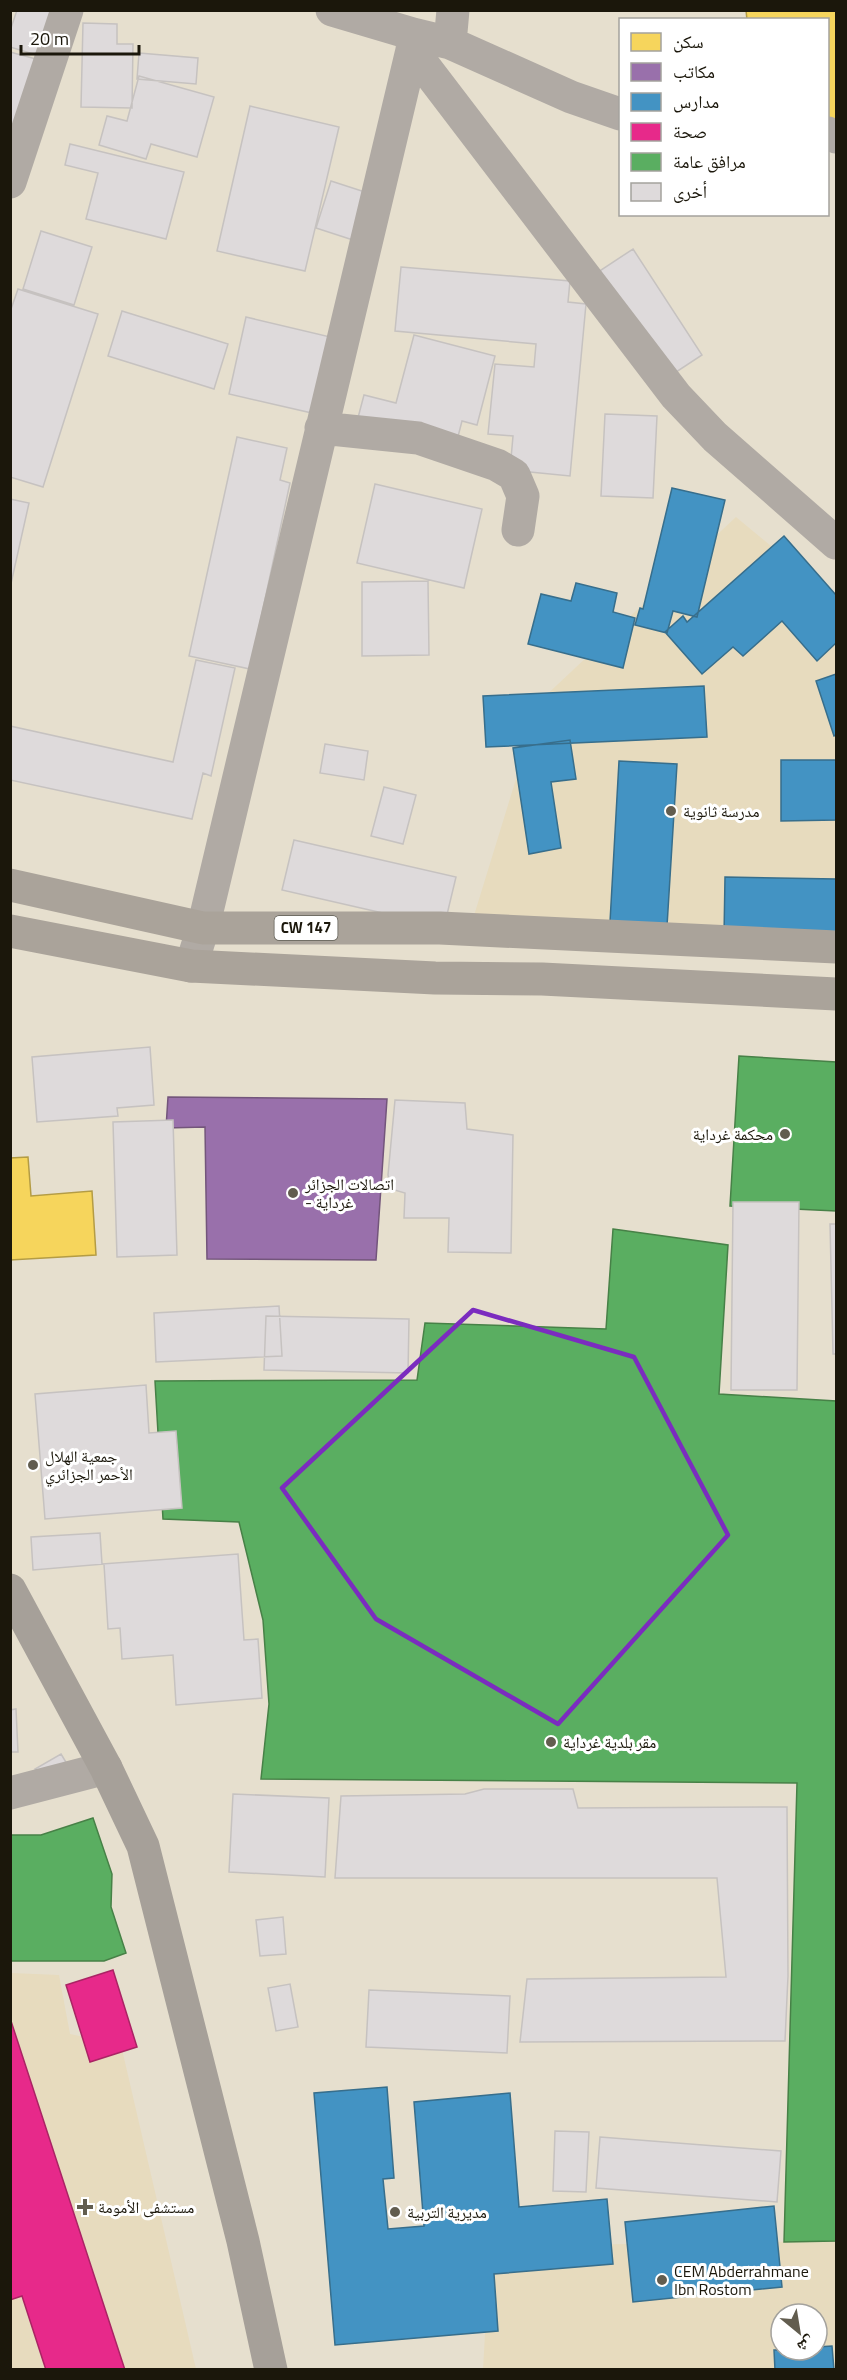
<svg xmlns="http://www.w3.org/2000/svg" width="847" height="2380" font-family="'Titillium Web','Noto Naskh Arabic',sans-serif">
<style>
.built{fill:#e7dbbe;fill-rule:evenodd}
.homes{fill:#f6d55c;stroke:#b49c44;stroke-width:1.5}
.offices{fill:#9970ab;stroke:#73557b;stroke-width:1.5}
.schools{fill:#4393c3;stroke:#376e8c;stroke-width:1.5}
.health{fill:#e7298a;stroke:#aa2464;stroke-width:1.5}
.public{fill:#5aae61;stroke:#478147;stroke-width:1.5}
.building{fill:#dedadb;stroke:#c6c2c0;stroke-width:1.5}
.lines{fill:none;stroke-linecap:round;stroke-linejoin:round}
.street{stroke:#b0aaa4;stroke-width:33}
.secondary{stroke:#a6a099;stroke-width:33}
.primary{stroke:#aaa39a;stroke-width:33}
.marked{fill:none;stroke:#7b2cbf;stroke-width:4.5;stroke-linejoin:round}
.poi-dot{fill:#625d4f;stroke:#fff;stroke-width:2}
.labels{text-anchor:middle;stroke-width:6;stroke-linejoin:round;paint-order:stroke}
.shield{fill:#fff;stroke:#5f5d54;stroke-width:1.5}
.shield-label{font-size:15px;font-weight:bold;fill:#1b170b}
.poi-label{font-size:16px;fill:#1b170b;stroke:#fff;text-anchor:start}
</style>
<rect width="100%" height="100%" fill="#e6dfce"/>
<path class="built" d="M736,517l100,83v339l-364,-17 68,-221z
M11,1973l48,2 11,59 51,11 75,324 -185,1z
M836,2241v128l-353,1 7,-124zM781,2314h36v36h-36z"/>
<path class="homes" d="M746,10h90v111l-8,1v-102h-81z
M28,1157l3,39 61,-5 4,64 -86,5v-102z"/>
<path class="offices" d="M168,1097l219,2 -11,161 -169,-1 -2,-132 -39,1z"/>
<path class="schools" d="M672,488l53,12 -28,117 -24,-6 -6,22 -32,-8 5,-17 3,1z
M784,536l52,59v48l-19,18 -35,-40 -39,35 -10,-9 -31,27 -37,-42 18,-16 4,6z
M576,583l41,10 -4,19 22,6 -12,50 -95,-24 13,-50 30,7z
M836,674v61l-2,1 -18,-55z
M704,686l3,51 -221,10 -3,-51z
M570,740l6,39 -25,3 10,66 -32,6 -16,-106z
M781,760h55v60l-55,1z
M619,761l58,3 -10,162 -57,-4z
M725,877l111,2v58l-112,-1z
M387,2087l7,91 -11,1 5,50 36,-3 -10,-124 96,-9 9,114 88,-8 6,65 -119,10 4,57 -163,14 -21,-252z
M774,2206l8,81 -149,15 -8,-80z
M832,2346l2,24h-59l-1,-20h43v-3z"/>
<path class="health" d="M113,1970l24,77 -47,15 -24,-77z
M11,2021l114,349h-79l-24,-74 -12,4z"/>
<path class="public" d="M739,1056l97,6v149l-106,-5z
M613,1229l115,16 -9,149 117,7v840l-52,1 13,-459 -536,-4 8,-75 -6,-84 -24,-98 -76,-3 -8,-138 262,-1 8,-57 181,6z
M93,1818l19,56 -1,33 15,46 -22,8h-94v-126h31z"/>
<path class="building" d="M17,10h37l-14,46 -30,-9v-16z
M83,23l34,1v20h16l-1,64 -51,-1z
M10,52l26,7 -26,78z
M139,53l59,5 -2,26 -59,-5z
M139,76l75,21 -17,60 -46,-13 -5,15 -47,-14 8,-29 20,5z
M250,106l89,21 -34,144 -88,-20z
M70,144l114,28 -18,67 -80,-20 12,-46 -33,-8z
M331,181l37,12 -15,47 -37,-12z
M41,231l51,16 -18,58 -51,-16z
M633,249l69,106 -41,27 -69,-106z
M401,267l169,14 -2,21 18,2 -16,172 -60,-6 3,-34 -25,-2 7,-70 39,3 2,-23 -141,-13z
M18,289l80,25 -55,173 -33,-10v-165z
M122,311l106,33 -14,45 -106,-33z
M246,317l97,23 -18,76 -96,-22z
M414,335l81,21 -18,69 -15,-4 -9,35 -98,-27 9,-34 32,8z
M605,414l52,2 -4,82 -52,-2z
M237,437l50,11 -7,32 10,3 -40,186 -61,-13z
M375,484l107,25 -18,79 -107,-25z
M10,499l19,4 -19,85z
M428,581l1,74 -67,1v-74z
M196,660l39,8 -24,108 -8,-3 -11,46 -182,-39v-54l163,36z
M325,744l43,7 -4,29 -44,-7z
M384,787l32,8 -13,49 -32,-8z
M294,840l162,37 -12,50 -162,-37z
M150,1047l4,58 -37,3 1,8 -81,6 -5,-65z
M395,1100l70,3 2,26 46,6 -2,118 -63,-1 1,-34h-45l1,-25 -14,-4 -3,-14z
M173,1120l4,135 -60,2 -4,-135z
M733,1202h66l-2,188h-66z
M830,1224h6v130h-3z
M279,1306l3,50 -126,6 -2,-49z
M266,1316l143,3 -1,54 -144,-3z
M146,1385l3,48 27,-2 6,77 -137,11 -10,-125z
M100,1533l2,31 136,-10 6,86 14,-1 4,59 -86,7 -3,-50 -51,4 -2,-31 -12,1 -4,-65 -71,6 -2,-33z
M16,1709l2,43h-8v-42z
M61,1754l14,23 -26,16 -14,-24z
M484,1789h89l5,19 209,-1 1,169 -3,65 -265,1 7,-63 199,-2 -9,-99h-382l6,-82 124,-2z
M233,1794l96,4 -4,79 -96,-5z
M283,1917l3,37 -26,2 -4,-36z
M290,1984l8,43 -22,4 -8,-43z
M369,1990l141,6 -3,57 -141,-6z
M555,2131l34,1 -3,60 -33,-1z
M600,2137l181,14 -4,51 -181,-14z"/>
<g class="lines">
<path class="street" d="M332,10l81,24 37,9 121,54 49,17
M450,43l3,-33
M412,50l264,346 39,41 121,106
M828,133l8,4
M10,182l57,-172
M321,428l97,10 79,27 17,10 9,21 -5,34
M191,966l12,-38 209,-878 1,-16
M10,1793l96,-25"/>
<path class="secondary" d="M10,1590l96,178 37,78 100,395 28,129"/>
<path class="primary" d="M10,885l193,43h237l396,19
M10,931l181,35 244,12 107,1 294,15"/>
</g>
<path class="marked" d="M473,1310l161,47 94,178 -170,189 -182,-105 -94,-131z"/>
<g class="poi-dot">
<circle cx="671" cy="811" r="6"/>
<circle cx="785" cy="1134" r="6"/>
<circle cx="293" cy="1193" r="6"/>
<circle cx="33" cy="1465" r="6"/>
<circle cx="551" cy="1742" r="6"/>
<path d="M82 2198h6v6h6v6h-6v6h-6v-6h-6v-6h6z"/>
<circle cx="395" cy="2212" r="6"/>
<circle cx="662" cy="2280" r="6"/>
</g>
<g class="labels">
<rect class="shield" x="274.5" y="916" width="63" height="24" rx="4.5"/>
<g class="shield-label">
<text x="306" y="933">CW 147</text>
</g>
<g class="poi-label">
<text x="683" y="817">مدرسة ثانوية</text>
<text x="773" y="1140" text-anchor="end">محكمة غرداية</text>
<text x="305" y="1190">اتصالات الجزائر<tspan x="305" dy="18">- غرداية</tspan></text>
<text x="45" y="1462">جمعية الهلال<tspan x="45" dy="18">الأحمر الجزائري</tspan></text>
<text x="563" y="1748">مقر بلدية غرداية</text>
<text x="98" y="2213">مستشفى الأمومة</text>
<text x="407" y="2218">مديرية التربية</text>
<text x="674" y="2277">CEM Abderrahmane<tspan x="674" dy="18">Ibn Rostom</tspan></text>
</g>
</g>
<rect width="847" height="2380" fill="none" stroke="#1b170b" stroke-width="24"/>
<rect x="619" y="18" width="210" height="198" fill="#ffffff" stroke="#a4a29d" stroke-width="1.5"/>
<rect x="631" y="33" width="30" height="18" fill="#f6d55c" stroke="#a4a29d" stroke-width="1.5"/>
<text x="673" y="48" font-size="18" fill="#1b170b">سكن</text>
<rect x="631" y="63" width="30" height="18" fill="#9970ab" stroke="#a4a29d" stroke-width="1.5"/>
<text x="673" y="78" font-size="18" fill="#1b170b">مكاتب</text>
<rect x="631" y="93" width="30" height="18" fill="#4393c3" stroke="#a4a29d" stroke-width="1.5"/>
<text x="673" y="108" font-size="18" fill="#1b170b">مدارس</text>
<rect x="631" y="123" width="30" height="18" fill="#e7298a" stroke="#a4a29d" stroke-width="1.5"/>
<text x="673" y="138" font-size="18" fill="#1b170b">صحة</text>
<rect x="631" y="153" width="30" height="18" fill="#5aae61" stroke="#a4a29d" stroke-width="1.5"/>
<text x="673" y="168" font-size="18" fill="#1b170b">مرافق عامة</text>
<rect x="631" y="183" width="30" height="18" fill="#dedadb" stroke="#a4a29d" stroke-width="1.5"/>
<text x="673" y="198" font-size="18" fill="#1b170b">أخرى</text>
<g transform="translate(799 2332) rotate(150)"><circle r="28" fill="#ffffff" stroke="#a4a29d" stroke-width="1.5"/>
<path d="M0-4.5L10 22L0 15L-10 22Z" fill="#625d4f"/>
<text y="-9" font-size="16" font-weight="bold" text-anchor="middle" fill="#1b170b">ش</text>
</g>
<path d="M21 45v9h118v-9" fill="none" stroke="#1b170b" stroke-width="3"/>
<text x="30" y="45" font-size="18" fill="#1b170b" stroke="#ffffff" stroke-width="4.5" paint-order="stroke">20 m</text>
</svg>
